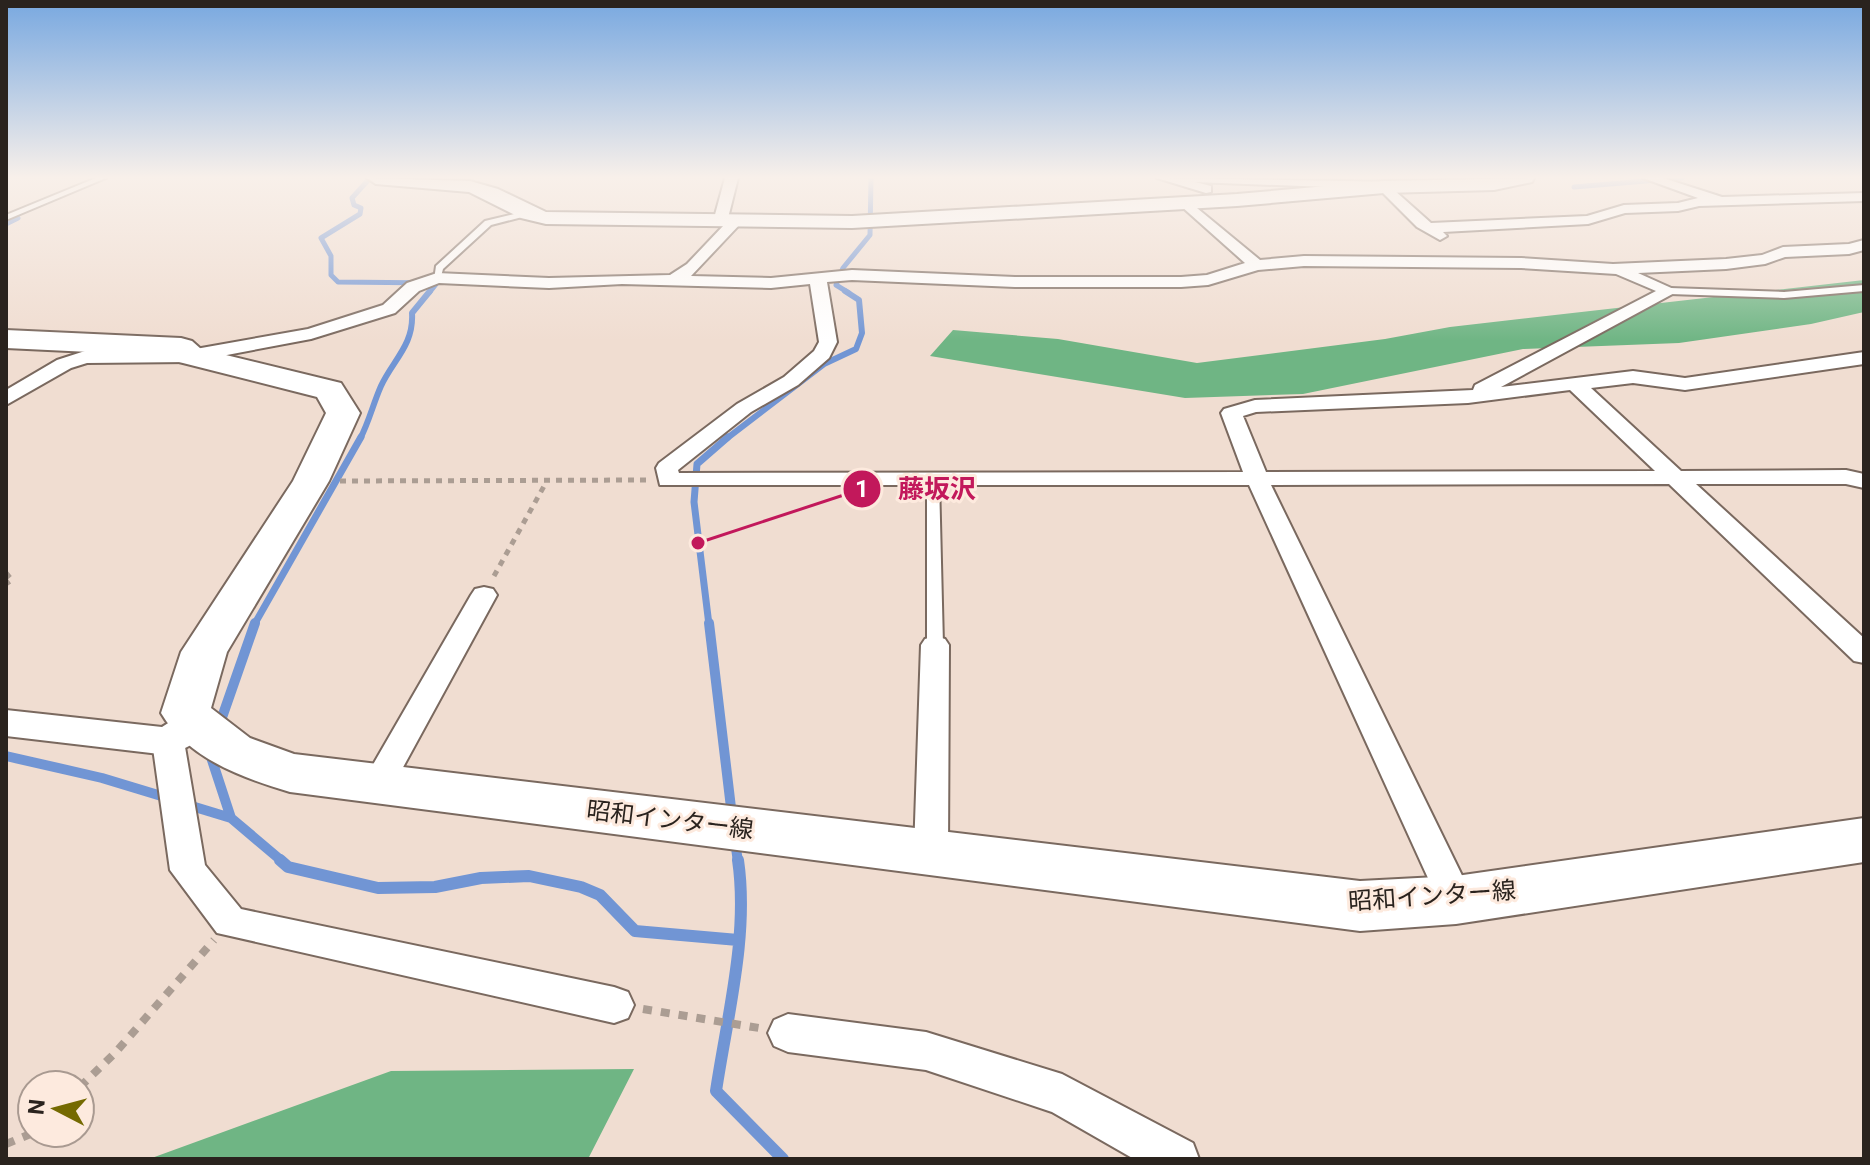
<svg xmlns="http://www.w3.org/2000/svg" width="1870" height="1165" font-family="Roboto,'Noto Sans JP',sans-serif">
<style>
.forest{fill:#6fb584}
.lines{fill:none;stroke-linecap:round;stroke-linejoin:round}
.stream-far4{stroke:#7195d4;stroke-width:5}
.stream-far3{stroke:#7195d4;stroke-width:6}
.stream-far2{stroke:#7195d4;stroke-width:7}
.stream-far1{stroke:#7195d4;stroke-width:10}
.stream{stroke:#7195d4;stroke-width:12}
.service-casing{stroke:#7a695f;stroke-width:4}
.minor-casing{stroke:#7a695f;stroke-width:4}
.tertiary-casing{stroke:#7a695f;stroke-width:4}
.secondary-casing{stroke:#7a695f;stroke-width:4}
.primary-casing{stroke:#7a695f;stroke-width:4}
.path-far1{stroke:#ab9d93;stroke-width:5;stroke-dasharray:6 6;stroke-linecap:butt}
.path{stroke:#ab9d93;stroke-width:8;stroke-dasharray:9 9;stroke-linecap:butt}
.service{fill:#fff;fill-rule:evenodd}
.minor{fill:#fff;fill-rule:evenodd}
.tertiary{fill:#fff;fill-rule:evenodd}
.secondary{fill:#fff;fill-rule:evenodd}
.primary{fill:#fff;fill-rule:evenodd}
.labels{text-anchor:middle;stroke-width:6;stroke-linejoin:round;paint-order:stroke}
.street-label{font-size:24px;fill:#2a231e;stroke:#fdeade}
.leader{fill:none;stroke:#c2185b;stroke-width:3}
.callout-dot{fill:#c2185b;stroke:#fdeade;stroke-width:3}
.mark-label{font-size:24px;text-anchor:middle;font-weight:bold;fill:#fff}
.callout-label{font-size:26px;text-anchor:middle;font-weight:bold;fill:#c2185b;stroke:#fdeade;stroke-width:6;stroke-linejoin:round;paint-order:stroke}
</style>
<rect width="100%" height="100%" fill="#f0ddd1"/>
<path class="forest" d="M1864,280v32l-53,12 -132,19 -156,6 -220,45 -118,4 -255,-42 23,-26 105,9 139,24 188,-24 65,-12z
M634,1069l-46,90h-439l242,-88z"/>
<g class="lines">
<path class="stream-far4" d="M370,178l-18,20 2,7 7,3 -1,6 -39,24 10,18v19l7,7 99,1 -8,10
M1574,187l108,-9
M6,224l12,-6
M849,293l-13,-8 7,-17 27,-33 1,-57"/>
<path class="stream-far3" d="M360,439c9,-17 13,-35 21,-53 12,-26 33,-41 31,-73l18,-22
M726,439l98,-75 32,-15 6,-16 -3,-33 -14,-9"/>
<path class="stream-far2" d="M254,625l107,-188
M709,625l-15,-123 3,-38 31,-27"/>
<path class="stream-far1" d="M709,623l23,193
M219,726l36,-103
M210,754l21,64
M6,756l96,22 66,20
M185,804l46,14 52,44
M735,841l3,21"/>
<path class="stream" d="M280,860l8,7 90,21 57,-1 46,-9 48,-2 52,11 19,8 35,36 103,9
M738,860c11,75 -11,157 -22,231l67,68"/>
<defs>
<path id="service" d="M96,178h10l-100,42v-5z
M523,212h3v4l-35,9 -48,44 -3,11h-6l2,-14 49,-45z
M1864,285v6l-80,7 -114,-4 -4,-3 4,-3 114,4z
M933,475l6,4 4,166 -8,5 -8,-5v-166z"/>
<path id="minor" d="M725,178h13l-11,44 8,-4 7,4 -51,54 80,2 81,-8 163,7h166l26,-2 38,-12 -64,-57 -2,-3 7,-4 74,61 44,-4 217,2 92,6 113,-5 36,-4 21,-8 66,-3 15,-4v10l-15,4 -64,3 -20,7 -39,5 -88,4 40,18 -177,96 132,-16 52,7 179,-26v12l-179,26 -52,-7 -42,5 90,83 165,-1 18,4v14l-18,-4h-150l168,154v25l-10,-2 -185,-177 -398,1 203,415 -5,11 -13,4 -13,-4 -5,-11 -189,-415h-589l-4,-17 3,-5 78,-59 47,-27 30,-26 5,-9 -9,-58 -39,4 -149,-4 -73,4 -110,-5 -20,8 -24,22 -84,26 -121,23 -103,1 -16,5 -65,37v-15l51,-30 28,-9 105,-1 118,-21 75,-24 24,-22 30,-10 112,5 121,-3 17,-11 37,-39 -11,-3zM1304,266l217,2 95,6 40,17 -181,94 -2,5 -218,10 -31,9 -3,4 22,59 -564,1 -1,-3 73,-58 47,-27 31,-27 8,-16 -10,-60 25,-2 163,7h166l27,-2 50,-15zM1570,390l85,81 -389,1 -23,-56 13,-4 212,-9z
M1157,178l248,4 7,4 -2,3 -16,1 37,33 156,-7 37,-11 54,-2 20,-5 -55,-20h20l59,19 142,-4v8l-165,5 -21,5 -53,2 -37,11 -145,8 4,4 -7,4 -23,-13 -38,-38 -184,-7 16,4v6l-5,1z
M484,587l9,2 4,6 -108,198 -11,3 -11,-3 -5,-9 5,-9 104,-180 4,-6z
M935,636l10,3 4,6 -1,207 -5,10 -12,4 -12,-4 -5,-10 7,-207 4,-6z
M168,730l11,3 5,8 21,124 36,44 373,78 14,5 6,13 -6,13 -14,5 -397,-90 -47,-63 -18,-129 5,-8z
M788,1014l138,18 136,42 131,69 6,16h-65l-82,-47 -126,-42 -138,-18 -14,-6 -6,-13 6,-13z"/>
<path id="tertiary" d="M6,710l156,17c17,-11 28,-19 47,-13l6,9c-10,16 -29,26 -47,32l-162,-19z"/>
<path id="secondary" d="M367,178l103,3 28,8 48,23 306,4 385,-22 147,-13 150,-3 -2,4 -38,8 -110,3 -147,13 -385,22 -306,-4 -25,-6 -52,-26 -93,-8z"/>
<path id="primary" d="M6,330l175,8 11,3 9,8 140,34 19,30 -31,68 -102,171 -16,56 39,30 44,16 1066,127 96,-5 408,-58v44l-408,62 -96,7 -1070,-139c-47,-14 -103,-34 -129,-79l20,-61 112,-171 33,-68 -9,-16 -138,-35 -6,-6 -167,-8z"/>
</defs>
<use href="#service" class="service-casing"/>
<use href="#minor" class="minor-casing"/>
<use href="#tertiary" class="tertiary-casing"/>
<use href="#secondary" class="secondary-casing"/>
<use href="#primary" class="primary-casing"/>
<path class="path-far1" d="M340,481l306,-1
M6,573l6,7 -6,4
M494,576l54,-97"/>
<path class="path" d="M643,1009l116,19
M80,1087l35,-34 99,-113
M6,1144l27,-11"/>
<use href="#service" class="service"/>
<use href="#minor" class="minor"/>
<use href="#tertiary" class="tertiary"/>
<use href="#secondary" class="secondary"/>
<use href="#primary" class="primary"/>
</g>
<linearGradient id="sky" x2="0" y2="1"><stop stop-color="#78a8e0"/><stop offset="0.52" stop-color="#f8f0ea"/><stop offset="1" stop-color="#f8f0ea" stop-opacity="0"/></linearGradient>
<rect width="1870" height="341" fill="url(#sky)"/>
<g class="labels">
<g class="street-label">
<text transform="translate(670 820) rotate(7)" y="8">昭和インター線</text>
<text transform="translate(1432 896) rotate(-4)" y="8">昭和インター線</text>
</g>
</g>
<path class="leader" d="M698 543L862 489"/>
<g class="callout-dot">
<circle cx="698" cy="543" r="8"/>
<circle cx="862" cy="489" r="20"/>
</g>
<g class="mark-label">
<text x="862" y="497">1</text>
</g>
<g class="callout-label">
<text x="937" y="498">藤坂沢</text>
</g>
<rect width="1870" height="1165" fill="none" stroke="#2a231e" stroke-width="16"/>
<g transform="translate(56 1109) rotate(276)"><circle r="38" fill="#fdeade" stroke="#a99a91" stroke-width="2"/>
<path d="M0-6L14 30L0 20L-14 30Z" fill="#756a01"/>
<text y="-12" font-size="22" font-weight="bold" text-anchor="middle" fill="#2a231e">N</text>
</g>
</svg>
